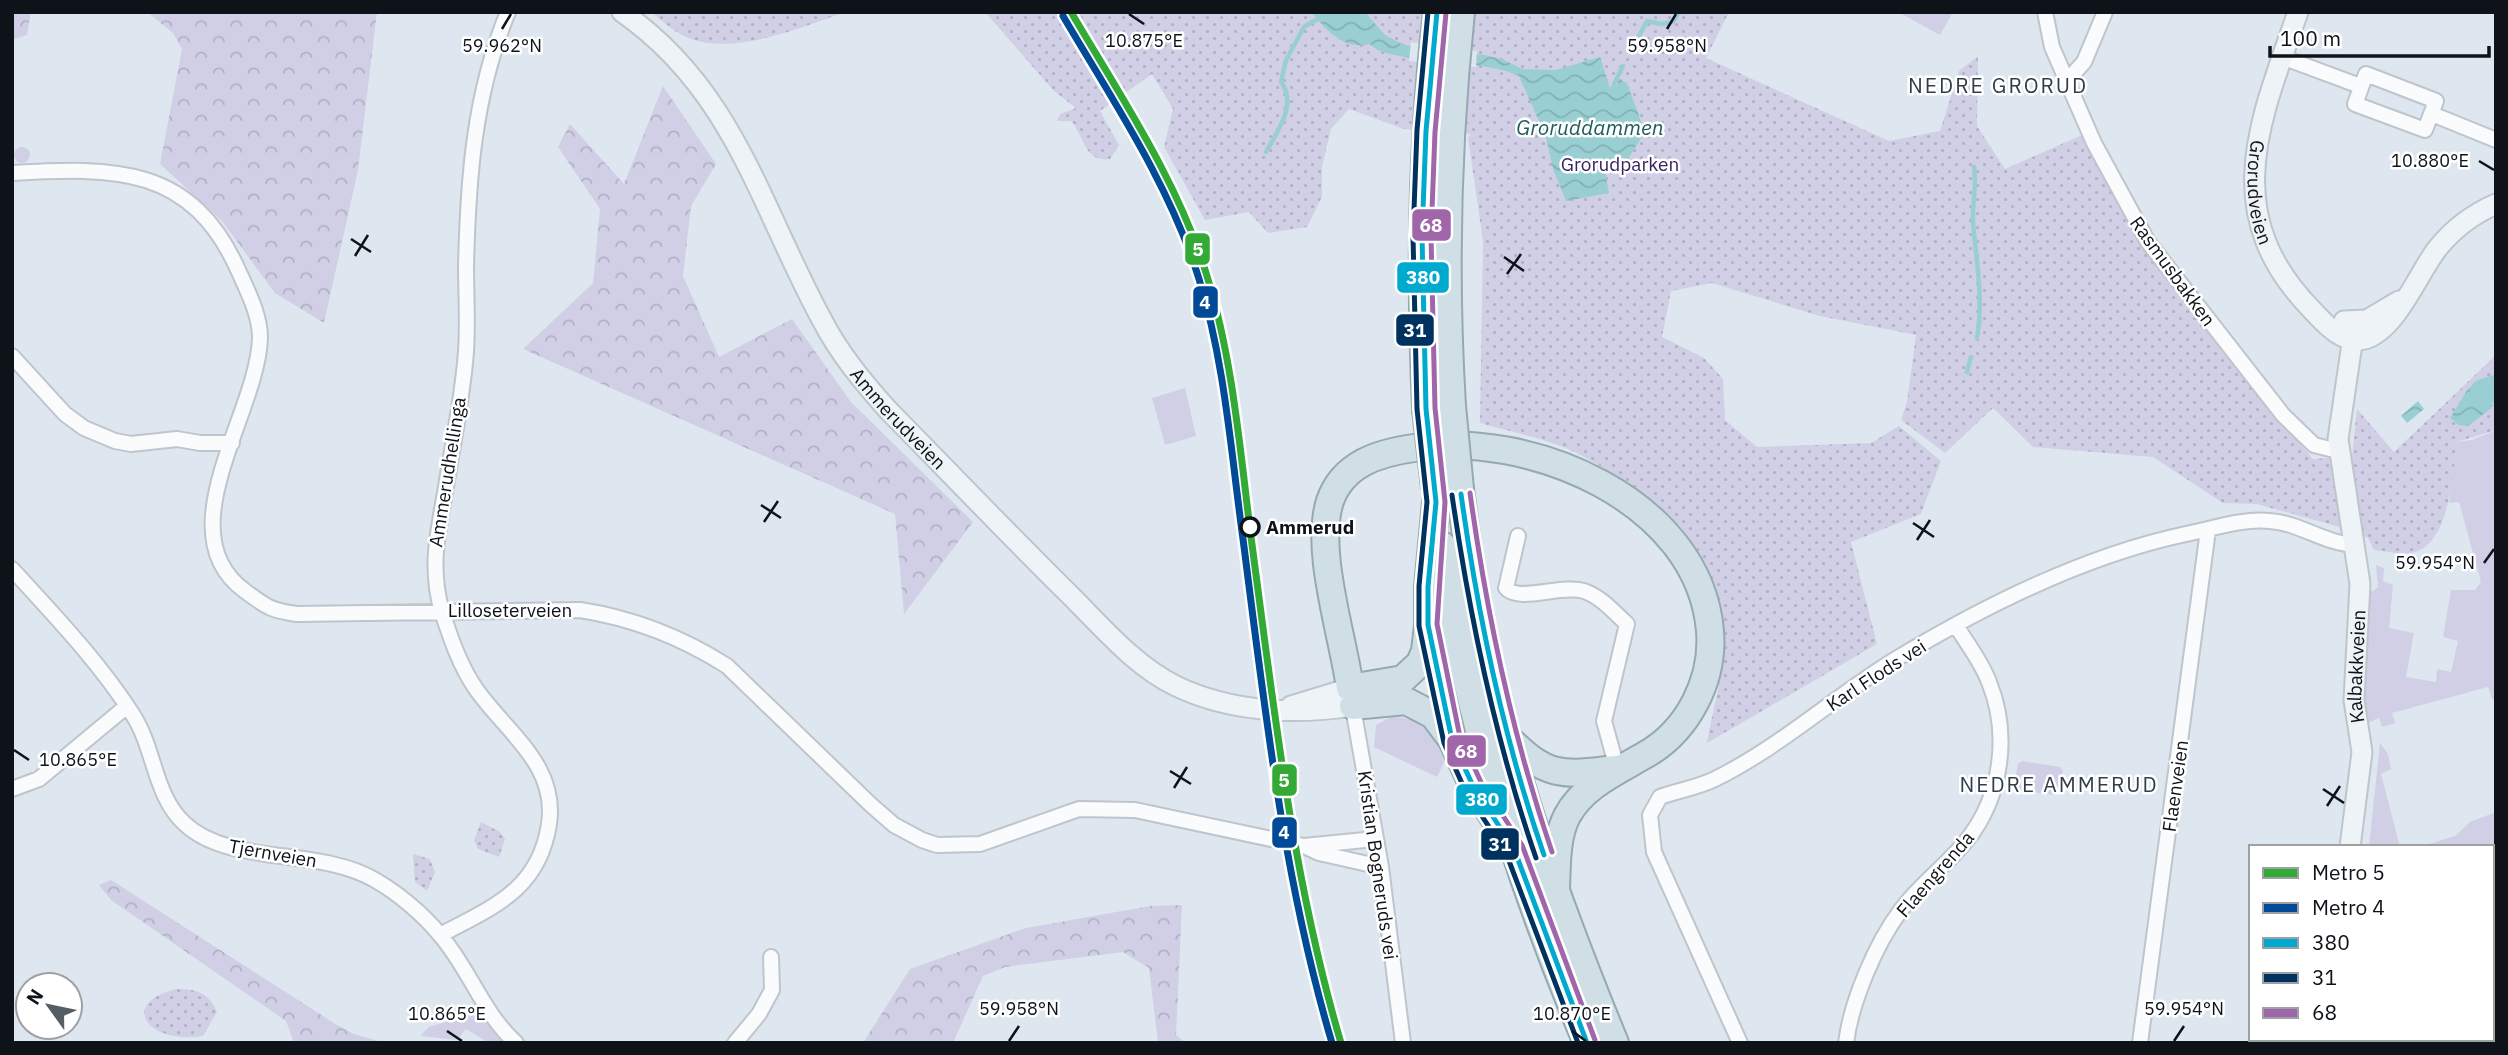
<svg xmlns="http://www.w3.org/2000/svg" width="2508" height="1055" font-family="'IBM Plex Sans',sans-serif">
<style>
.grass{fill:#d0cfe6}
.forest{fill:url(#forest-crowns)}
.park{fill:url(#park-dots)}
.water{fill:url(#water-waves)}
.pier{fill:#dee7ef}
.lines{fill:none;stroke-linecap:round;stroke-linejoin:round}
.stream{stroke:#99cfd2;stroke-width:4.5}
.river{stroke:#99cfd2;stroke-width:26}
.street-casing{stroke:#bec5cc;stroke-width:18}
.secondary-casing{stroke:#bec5cc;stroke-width:23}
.highway-casing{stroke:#95a9b1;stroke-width:30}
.street{stroke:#fafbfd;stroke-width:14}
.secondary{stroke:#edf3f6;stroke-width:19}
.highway{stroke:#d0dfe5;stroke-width:26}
.highway-bridge-casing{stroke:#95a9b1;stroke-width:30;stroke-linecap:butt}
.highway-bridge{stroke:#d0dfe5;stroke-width:26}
.bus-1-casing{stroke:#fff;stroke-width:10}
.bus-2-casing{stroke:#fff;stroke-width:10}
.bus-3-casing{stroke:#fff;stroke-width:10}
.bus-1{stroke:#00a9ce;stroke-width:5}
.bus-2{stroke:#003260;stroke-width:5}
.bus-3{stroke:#a066aa;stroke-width:5}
.metro-1-casing{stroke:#fff;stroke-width:12}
.metro-2-casing{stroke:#fff;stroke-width:12}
.metro-1{stroke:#32aa35;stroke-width:7}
.metro-2{stroke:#004a98;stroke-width:7}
.ticks{fill:none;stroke:#0d1318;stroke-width:2.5}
.stop-dot{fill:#fff;stroke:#0d1318;stroke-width:3.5}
.labels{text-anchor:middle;stroke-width:5;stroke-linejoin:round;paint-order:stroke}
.park-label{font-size:19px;fill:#38225f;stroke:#fff}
.street-label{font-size:19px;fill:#0d1318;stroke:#fff}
.stop-label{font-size:19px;font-weight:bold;fill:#0d1318;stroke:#fff;text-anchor:start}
.neighbourhood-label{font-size:21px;letter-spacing:2px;fill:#303e4a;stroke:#fff}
.water-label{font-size:21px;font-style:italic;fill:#1e5c5d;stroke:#fff}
.ticks-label{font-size:18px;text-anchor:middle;fill:#0d1318;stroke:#fff;stroke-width:5;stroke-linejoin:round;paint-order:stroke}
.line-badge{stroke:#fff;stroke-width:2.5}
.badge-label{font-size:19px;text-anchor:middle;font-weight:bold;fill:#fff}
</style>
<defs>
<pattern id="forest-crowns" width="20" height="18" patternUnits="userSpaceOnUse" patternTransform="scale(1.75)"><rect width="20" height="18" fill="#d0cfe6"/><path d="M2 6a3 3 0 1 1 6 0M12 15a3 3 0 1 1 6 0" fill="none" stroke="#b1b1c5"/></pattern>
<pattern id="park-dots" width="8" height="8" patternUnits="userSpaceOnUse" patternTransform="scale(1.75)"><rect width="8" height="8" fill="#d0cfe6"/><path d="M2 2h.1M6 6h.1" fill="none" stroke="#b1b1c5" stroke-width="1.8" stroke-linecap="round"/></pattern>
<pattern id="water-waves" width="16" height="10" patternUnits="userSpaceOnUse" patternTransform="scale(1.75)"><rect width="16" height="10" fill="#99cfd2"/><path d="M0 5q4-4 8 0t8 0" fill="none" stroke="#83b1b4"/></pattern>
</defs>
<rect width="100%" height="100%" fill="#dee7ef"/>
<path class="grass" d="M1898,12h55l-13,23z
M14 155a8 8 0 1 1 16 0a8 8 0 1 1-16 0Z
M1185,388l11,48 -31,9 -13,-47z
M2496,430v269h-4l-4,-12 -96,26 3,10 -13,4 -3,-9 -11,5 -5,-36 5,-93 10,-7 -2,-22 8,3 -1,13 10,4 -4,43 25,5 -8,44 30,5 1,-13 14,3 7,-31 -15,-4 8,-47h24l6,-8 -22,-80 -10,1 8,-61 15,-2z
M1391,717c32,0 39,16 55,41l-9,19 -63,-30 2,-22z
M2380,743l8,11 3,15 -10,5 19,73h-31z
M2022,761l38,6 3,4 -7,24 -39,-5 -3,-5 4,-21z
M2496,812v231h-113l1,-4h108v-192h-73l36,-11 15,-14z
M478,1012l27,31h-16l-23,-14 -9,11 -37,-4 9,-9z"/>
<path class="forest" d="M12,12h19l-4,23 -15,5z
M147,12h230l-19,158 -34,153 -49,-30 -53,-72 -62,-57 22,-115 -9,-16z
M663,86l53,78 -25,42 -8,70 36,81 73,-38 59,83 122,120 -69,92 -9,-100 -372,-165 70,-66 7,-74 -42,-62 12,-23 54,60z
M111,880l226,145 17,9 31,9h-91l-8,-22 -175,-121 -12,-15z
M1182,905l-6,130 10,8h-28l-9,-75 -26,-16 -118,15 -22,9 -30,67h-90l47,-74 116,-41 124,-22z"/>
<path class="park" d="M651,12h194c-45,16 -118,47 -163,23 -11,-6 -21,-15 -31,-23z
M985,12h744l-23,46 183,83 51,-10 19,-60 19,-15 -1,70 28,43 77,-34 72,127 71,93 88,104 39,-3 5,-47 37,43 102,-97v75l-39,12c-4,31 -7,103 -45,111 -11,2 -26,-2 -38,-3l-6,-12 -25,-10 -86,-24 -34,-1 -70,-46 -120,-10 -40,-39 -48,45 -44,-33 6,-18 9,-67 -96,-19 -108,-33 -41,8 -9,46 42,21 19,21 2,41 32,27 114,-4 28,-17 42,35 -20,53 -70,28 26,102 -170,99c5,-32 17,-68 17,-100 0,-90 -64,-144 -138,-185 -30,-18 -72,-25 -106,-35l3,-182 -15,-103 3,-4 -67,-5 -55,-20 -18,20 -9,37v31l-15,30 -39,6 -19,-21 -44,8 -41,-73 9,-38 -21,-35 -52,37 19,34 -9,14c-26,4 -26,-24 -39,-38h-14l3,-7 16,-6 -22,-17z
M481,822l19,10 5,7 -6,18 -21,-8 -4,-9z
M413,854l17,5 5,13 -8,19 -12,-9z
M177,989c20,0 32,4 40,23l-14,24c-55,9 -86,-33 -26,-47z"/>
<path class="water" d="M1311,12h54l20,23 19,10 80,10 18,4 20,10 34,1 44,-13 10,31 3,-5 3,4 3,-8 8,4 18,49 -16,25 -24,14 4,22 -43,8 -13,-32 -7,-32 -27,-61c-35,-18 -132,-11 -149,-32 -26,6 -42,-12 -59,-32z
M2475,383l19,23 -26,20 -9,-1 -9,-7 18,-29z
M2418,401l6,8 -17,14 -6,-7z"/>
<path class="pier" d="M1411,42l66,9 -1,16 -67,-6z"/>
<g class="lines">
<path class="stream" d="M1632,49l15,-28 14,3 12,-2 6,-10
M1614,84l9,-18
M1266,152c11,-20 32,-48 15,-70l5,-22 18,-33 17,-10
M1974,167c3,20 -2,36 -1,55 3,38 11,78 4,116
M1967,372l4,-15"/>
<path class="river" d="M2483,392l13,-4"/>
<defs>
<path id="street" d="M2045,12l7,35 42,96 54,99 135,173 31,30 24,6
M2282,57l78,29
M2366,74l70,27 -11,29 -70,-26z
M2067,81l17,-19 21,-50
M2432,114l64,26
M12,173c102,-6 180,-8 227,99 9,20 21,43 21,66 -2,75 -95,195 -15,253 22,16 24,19 52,23l283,-4c52,8 103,28 147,56l143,138 24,21 28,15 15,5 43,-1 99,-35 56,1 169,36
M12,356l53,58 19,14 31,13 16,3 46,-5 23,4h32
M1518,536l-12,52c12,15 55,-4 78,3 17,6 29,20 43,33l-23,97 13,47
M12,569c43,47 87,93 121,146 22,34 21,81 52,109 45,42 134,23 190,56 23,13 49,35 65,55 29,33 42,77 76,108
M1352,702l29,165 22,176
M12,789l27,-10 88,-73
M1375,839l-71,7 15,7 62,14
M440,935c53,-28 99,-45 109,-111 9,-59 -43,-92 -73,-135 -16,-23 -25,-50 -34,-77 -13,-46 -4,-79 4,-125 7,-45 17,-91 20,-136 2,-28 0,-57 0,-85 2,-87 8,-172 42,-254
M735,1043l24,-29 13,-24 -1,-33
M1740,1043l-86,-191 -4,-37 10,-18c18,-7 37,-9 55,-18 65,-32 119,-82 181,-120 86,-52 191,-104 290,-125 26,-5 56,-16 84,-13 30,2 55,23 86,24
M1846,1043c5,-41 30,-100 55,-133 19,-26 46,-45 66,-70 35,-44 43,-106 22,-158 -7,-19 -21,-37 -32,-55
M2140,1043l68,-513"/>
<g id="secondary">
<path id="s1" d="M622,12c112,78 138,194 200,308 17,33 41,62 66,90 61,62 121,125 183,186 32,32 64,70 105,90 54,26 118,29 177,20"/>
<path id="s2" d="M2298,12c-38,109 -81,201 14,298 13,14 31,35 53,29 31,-9 53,-65 72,-90 16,-20 36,-35 59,-45"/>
<path d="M2344,321l23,-1 32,-19"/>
<path d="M1291,706l59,-18"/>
<path id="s3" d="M2350,847l12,-95 -8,-52 6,-116 -22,-145 17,-116"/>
<path d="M2337,1039v4"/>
</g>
<path id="highway" d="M1452,406c-8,-132 -5,-262 9,-394
M1426,409c-6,-133 -5,-264 11,-397
M1460,489c7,53 13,106 25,158 29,136 77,267 130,396
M1436,502l-8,85v38l-3,26 -5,12 -17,16 -53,9c-7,-52 -36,-138 -20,-187 13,-37 48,-48 84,-53 115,-18 285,52 296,183 4,49 -22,100 -65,124 -29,17 -62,31 -78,61 -11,21 -10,50 -11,73
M1442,545c23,171 78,339 145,498
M1353,706l53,-5 27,14 19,25 21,46 23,35
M1507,737c39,40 54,39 109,32"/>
</defs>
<use href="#street" class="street-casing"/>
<use href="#secondary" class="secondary-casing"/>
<use href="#highway" class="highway-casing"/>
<use href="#street" class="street"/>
<use href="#secondary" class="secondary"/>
<use href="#highway" class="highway"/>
<defs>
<path id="highway-bridge" d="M1452,406l8,83
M1426,409l9,79"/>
</defs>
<use href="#highway-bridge" class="highway-bridge-casing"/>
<use href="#highway-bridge" class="highway-bridge"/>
<defs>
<path id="bus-1" d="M1437,12l-11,119 -4,105 4,173 10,93 -8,85v38l24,115 21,46 41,63 73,194
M1461,494c17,123 42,243 83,361"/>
<path id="bus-2" d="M1428,12l-11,118 -4,106 4,173 10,93 -8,84v40l25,117 21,47 41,63 72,190
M1452,495c18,124 43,245 84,363"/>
<path id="bus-3" d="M1446,13l-11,119 -4,104 4,172 10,94 -8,122 23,113 21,45 41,63 73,195
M1470,493c17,123 42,242 82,359"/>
</defs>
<use href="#bus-1" class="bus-1-casing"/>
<use href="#bus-2" class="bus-2-casing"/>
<use href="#bus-3" class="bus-3-casing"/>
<use href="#bus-1" class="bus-1"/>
<use href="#bus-2" class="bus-2"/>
<use href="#bus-3" class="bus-3"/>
<defs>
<path id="metro-1" d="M1071,12c50,85 107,169 136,264 26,84 33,174 44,261 23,171 41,340 90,506"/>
<path id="metro-2" d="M1063,16c50,85 107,169 136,263 26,84 32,174 44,260 22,170 40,339 89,504"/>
</defs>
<use href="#metro-1" class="metro-1-casing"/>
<use href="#metro-2" class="metro-2-casing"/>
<use href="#metro-1" class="metro-1"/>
<use href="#metro-2" class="metro-2"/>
</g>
<path class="ticks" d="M1129,14l15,10M502,29l9,-15M1667,29l9,-15M2479,161l15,9M351,239l20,13M355,256l13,-21M1504,257l20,14M1507,274l14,-20M761,505l20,13M764,522l14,-21M1913,523l21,14M1917,540l13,-20M2484,563l10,-14M14,750l15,10M1170,771l21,13M1174,788l13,-21M2323,789l21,14M2327,806l13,-20M447,1031l15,10M1572,1031l14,10M1009,1041l10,-15M2174,1041l10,-15"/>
<circle class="stop-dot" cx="1250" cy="527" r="9"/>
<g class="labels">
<g class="park-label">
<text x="1620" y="171">Grorudparken</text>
</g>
<g class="street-label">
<text dy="7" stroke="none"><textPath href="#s2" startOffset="187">Grorudveien</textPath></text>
<text transform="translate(2173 271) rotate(54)" y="7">Rasmusbakken</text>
<text dy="7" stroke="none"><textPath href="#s1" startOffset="497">Ammerudveien</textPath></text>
<text transform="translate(447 472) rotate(-81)" y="7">Ammerudhellinga</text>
<text x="510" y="617">Lilloseterveien</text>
<text dy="7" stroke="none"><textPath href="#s3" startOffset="182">Kalbakkveien</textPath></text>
<text transform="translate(1876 675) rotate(-33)" y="7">Karl Flods vei</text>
<text transform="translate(2175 786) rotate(-82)" y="7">Flaenveien</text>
<text transform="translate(273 853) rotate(10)" y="7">Tjernveien</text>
<text transform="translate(1378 865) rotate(82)" y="7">Kristian Bogneruds vei</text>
<text transform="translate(1935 874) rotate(-49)" y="7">Flaengrenda</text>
</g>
<g class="stop-label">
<text x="1266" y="534">Ammerud</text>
</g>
<g class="neighbourhood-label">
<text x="1998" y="93">NEDRE GRORUD</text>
<text x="2059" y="792">NEDRE AMMERUD</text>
</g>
<g class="water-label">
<text x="1590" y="135">Groruddammen</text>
</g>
</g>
<g class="ticks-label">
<text x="1144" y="47">10.875°E</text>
<text x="502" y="52">59.962°N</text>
<text x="1667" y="52">59.958°N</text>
<text x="2430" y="167">10.880°E</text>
<text x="2435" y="569">59.954°N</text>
<text x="78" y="766">10.865°E</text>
<text x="1019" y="1015">59.958°N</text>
<text x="2184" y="1015">59.954°N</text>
<text x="447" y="1020">10.865°E</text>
<text x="1572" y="1020">10.870°E</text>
</g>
<g class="line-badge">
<rect x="1411" y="208" width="41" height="34" rx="7" fill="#a066aa"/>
<rect x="1184" y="232" width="27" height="34" rx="7" fill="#32aa35"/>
<rect x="1396" y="261" width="54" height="33" rx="7" fill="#00a9ce"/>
<rect x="1192" y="285" width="27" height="34" rx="7" fill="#004a98"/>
<rect x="1395" y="313" width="40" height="34" rx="7" fill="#003260"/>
<rect x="1446" y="734" width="41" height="34" rx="7" fill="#a066aa"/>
<rect x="1271" y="763" width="27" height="34" rx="7" fill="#32aa35"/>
<rect x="1455" y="783" width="53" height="33" rx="7" fill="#00a9ce"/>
<rect x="1271" y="816" width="27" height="33" rx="7" fill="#004a98"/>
<rect x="1480" y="827" width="40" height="34" rx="7" fill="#003260"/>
</g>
<g class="badge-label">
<text x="1431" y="232">68</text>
<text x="1198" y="256">5</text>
<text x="1423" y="284">380</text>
<text x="1205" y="309">4</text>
<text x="1415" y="337">31</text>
<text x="1466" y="758">68</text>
<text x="1284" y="787">5</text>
<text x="1482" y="806">380</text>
<text x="1284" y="839">4</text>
<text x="1500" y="851">31</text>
</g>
<rect width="2508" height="1055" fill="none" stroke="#0d1318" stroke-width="28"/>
<rect x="2249" y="845" width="245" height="196" fill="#ffffff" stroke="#9ea1a3" stroke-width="2"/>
<rect x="2263" y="868" width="35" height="10" fill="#32aa35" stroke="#9ea1a3" stroke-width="2"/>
<text x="2312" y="880" font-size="21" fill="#0d1318">Metro 5</text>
<rect x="2263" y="903" width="35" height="10" fill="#004a98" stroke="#9ea1a3" stroke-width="2"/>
<text x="2312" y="915" font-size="21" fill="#0d1318">Metro 4</text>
<rect x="2263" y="938" width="35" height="10" fill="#00a9ce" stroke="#9ea1a3" stroke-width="2"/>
<text x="2312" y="950" font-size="21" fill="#0d1318">380</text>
<rect x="2263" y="973" width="35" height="10" fill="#003260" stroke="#9ea1a3" stroke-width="2"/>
<text x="2312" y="985" font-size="21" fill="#0d1318">31</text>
<rect x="2263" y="1008" width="35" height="10" fill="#a066aa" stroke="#9ea1a3" stroke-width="2"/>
<text x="2312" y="1020" font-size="21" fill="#0d1318">68</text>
<g transform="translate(49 1006) rotate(303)"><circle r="33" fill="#ffffff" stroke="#9ea1a3" stroke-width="2"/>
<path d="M0-5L12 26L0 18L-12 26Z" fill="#565d63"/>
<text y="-10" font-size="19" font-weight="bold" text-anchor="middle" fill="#0d1318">N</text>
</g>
<path d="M2270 46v10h219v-10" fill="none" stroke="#0d1318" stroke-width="3.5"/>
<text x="2280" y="46" font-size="21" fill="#0d1318" stroke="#ffffff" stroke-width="5" paint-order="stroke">100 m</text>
</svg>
